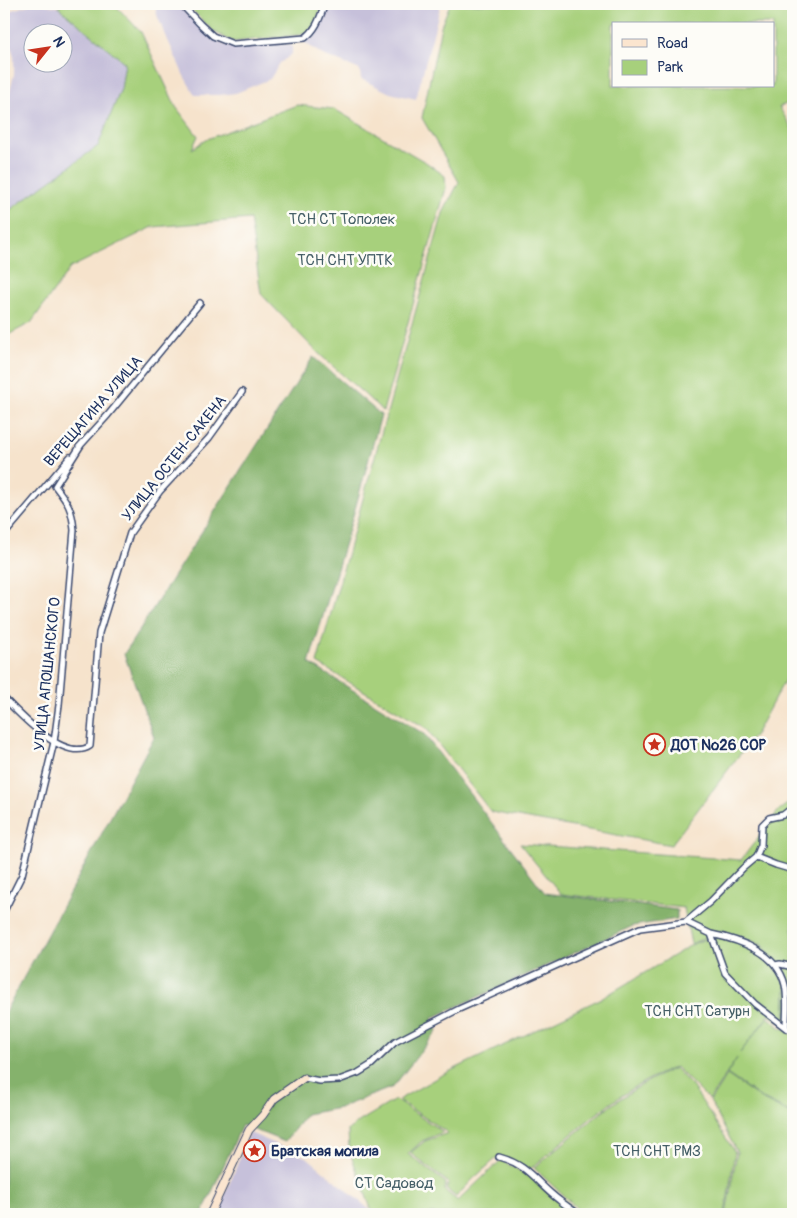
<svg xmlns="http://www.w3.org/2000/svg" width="797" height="1218" font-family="Pangolin,sans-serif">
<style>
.industrial{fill:#c6c0da;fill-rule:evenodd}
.green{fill:#a7d07c;stroke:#61806d;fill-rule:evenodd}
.forest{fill:#85b26c;stroke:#507065}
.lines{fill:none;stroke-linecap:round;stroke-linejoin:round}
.street-casing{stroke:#3c4a6e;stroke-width:8}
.secondary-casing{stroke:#3c4a6e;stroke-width:9}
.street{stroke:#fff;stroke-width:5}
.secondary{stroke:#fbe5cf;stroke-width:7}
.labels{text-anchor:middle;stroke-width:5;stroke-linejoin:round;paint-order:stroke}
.park-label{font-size:15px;fill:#455f67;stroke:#fdfcf7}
.street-label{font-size:15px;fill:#1b2f5e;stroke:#fdfcf7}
.poi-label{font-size:15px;font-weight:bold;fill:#1b2f5e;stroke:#fdfcf7;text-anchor:start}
</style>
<rect width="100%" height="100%" fill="#fdfcf7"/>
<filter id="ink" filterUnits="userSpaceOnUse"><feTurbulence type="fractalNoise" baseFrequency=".02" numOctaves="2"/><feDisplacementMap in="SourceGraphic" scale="10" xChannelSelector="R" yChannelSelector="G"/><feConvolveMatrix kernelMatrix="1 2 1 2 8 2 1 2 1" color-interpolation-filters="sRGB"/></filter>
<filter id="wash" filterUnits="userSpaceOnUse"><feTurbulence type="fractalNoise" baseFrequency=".0096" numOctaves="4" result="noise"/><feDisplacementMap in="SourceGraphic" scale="20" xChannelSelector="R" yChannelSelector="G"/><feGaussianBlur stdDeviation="1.12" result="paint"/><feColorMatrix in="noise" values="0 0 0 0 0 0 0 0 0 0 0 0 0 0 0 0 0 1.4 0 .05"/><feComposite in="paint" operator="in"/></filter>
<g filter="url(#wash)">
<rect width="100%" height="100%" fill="#f6e3cc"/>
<path class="industrial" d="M31,4h13l14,3 67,56 -4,26 -23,57 -94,68v-106l3,-4 7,-30v-17l-5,-20v-26zM32,32h30v30h-30z
M154,4h22l33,31 15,10 21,1 23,-4 24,3v9l-12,9 -10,16 -34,14 -16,2h-25l-11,-19 -26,-58z
M325,4h116l-25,95 -26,-6 -29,-14 -1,-9 -39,-16 -17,-12 12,-12z
M250,1133l58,25 67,56h-158z"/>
<path class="green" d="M63,4h51l27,28 35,75 22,29 -6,13 15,-10 90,-34 37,4 93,54 18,13 1,12 -63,223 -66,-59 -56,-58 -11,-75 -97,8 -83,41 -39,55 -27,14v-123l94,-68 23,-57 4,-26 -67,-56z
M186,4h136l-6,19 -9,11 -74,8 -20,-11z
M450,4h343v97l-14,6 14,23v535l-37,68 -85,112 -180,-33 -65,-84 -109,-65 126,-450 16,-31 -37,-64 19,-92zM613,24h160v62h-160z
M793,800v227l-7,-3 1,-41 -24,-38 -42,-15 -30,14 -7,-36 -123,-14 -41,-50 221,16 38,-50z
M721,932l41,14 24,38 -1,41 -16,-10 -29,38 28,-36 12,10 13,6v81l-30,-15 -36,-25 10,-16 -28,42 -33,-33c-56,21 -101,65 -147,103l-30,-14 -25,22 -18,19 -10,-8 3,-6 -39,-30 15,-12 23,-8 -50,-33 42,-24 164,-79 89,-53z
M675,1068l17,18 43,66 -10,62h-142l-49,-46c45,-37 87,-77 141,-100z
M727,1075l36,25 30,15v99h-67l11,-62 -27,-51z
M395,1100l48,32 -21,9 -14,13 38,29 -2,7 14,11 43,-41 55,32 23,22h-206l-24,-64 -1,-20 12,-9z"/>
<path class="forest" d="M313,357l68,58 -26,94 -46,154 115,71 121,159 132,17v9l-44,7 -201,92 5,13 -44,56 -54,21 -33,6 -21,28 -43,-17 -40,89h-198v-200l150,-277 -30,-83z"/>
</g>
<g filter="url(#ink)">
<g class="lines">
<defs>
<path id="street" d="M181,4l19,20 13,12 20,8 72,-6c12,-9 15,-21 20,-34
M79,447l29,-32 92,-112
M4,535l66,-78
M4,698c16,17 61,65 86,48l9,-113 31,-100 30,-42 49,-53 33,-46
M756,857l20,8 17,5
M4,911l18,-36 32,-133 5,-37 15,-175c-2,-22 -6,-27 -19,-44l26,-41
M686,922l25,12 14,39 30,31 31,24 7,3
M711,934c29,6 66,18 74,51 3,13 1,29 1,43
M775,965l5,-1 13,3
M304,1078l16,3 19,-1 19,-7 13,-8 24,-23 64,-33 181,-81 46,-6 25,-21 32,-33 13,-11 5,-12 1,-20 7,-7 14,-3 10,-8
M499,1157c30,8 37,26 60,43 6,5 13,9 19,14"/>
<path id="secondary" d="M210,1214l39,-84 14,-15 11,-16 30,-21"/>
</defs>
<use href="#street" class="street-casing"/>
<use href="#secondary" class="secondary-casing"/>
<use href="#street" class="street"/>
<use href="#secondary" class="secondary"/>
</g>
</g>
<defs>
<symbol id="sight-ring" viewBox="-11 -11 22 22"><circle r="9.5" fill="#fdfcf7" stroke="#c8321e" stroke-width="1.5"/><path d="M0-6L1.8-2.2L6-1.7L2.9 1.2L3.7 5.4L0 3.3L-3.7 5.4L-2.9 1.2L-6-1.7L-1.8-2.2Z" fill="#c8321e"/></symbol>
</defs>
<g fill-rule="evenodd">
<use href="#sight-ring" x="642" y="732" width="25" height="25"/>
<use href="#sight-ring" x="242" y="1138" width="25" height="25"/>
</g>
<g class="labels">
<g class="park-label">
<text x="342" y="224">ТСН СТ Тополек</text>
<text x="345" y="265">ТСН СНТ УПТК</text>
<text x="697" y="1016">ТСН СНТ Сатурн</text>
<text x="657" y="1156">ТСН СНТ РМЗ</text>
<text x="394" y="1188">СТ Садовод</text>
</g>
<g class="street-label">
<text transform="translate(93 411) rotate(-49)" y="5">ВЕРЕЩАГИНА УЛИЦА</text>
<text transform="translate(174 458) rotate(-51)" y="5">УЛИЦА ОСТЕН-САКЕНА</text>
<text transform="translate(47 674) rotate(-84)" y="5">УЛИЦА АПОШАНСКОГО</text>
</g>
<g class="poi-label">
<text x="671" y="750">ДОТ №26 СОР</text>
<text x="271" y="1156">Братская могила</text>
</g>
</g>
<rect width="797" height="1218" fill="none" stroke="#fdfcf7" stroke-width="20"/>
<rect x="612" y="22" width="162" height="65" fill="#fdfcf7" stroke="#a3aaba"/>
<rect x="622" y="39" width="25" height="8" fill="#fbe5cf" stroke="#a3aaba"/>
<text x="657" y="48" font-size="15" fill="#1b2f5e">Road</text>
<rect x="622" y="60" width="25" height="15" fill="#a7d07c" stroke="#a3aaba"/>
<text x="657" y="72" font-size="15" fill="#1b2f5e">Park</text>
<g transform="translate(48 48) rotate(60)"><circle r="24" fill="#fdfcf7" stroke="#a3aaba"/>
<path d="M0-4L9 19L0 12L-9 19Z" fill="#c8321e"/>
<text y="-8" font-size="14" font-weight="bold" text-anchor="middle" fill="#1b2f5e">N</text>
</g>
</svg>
